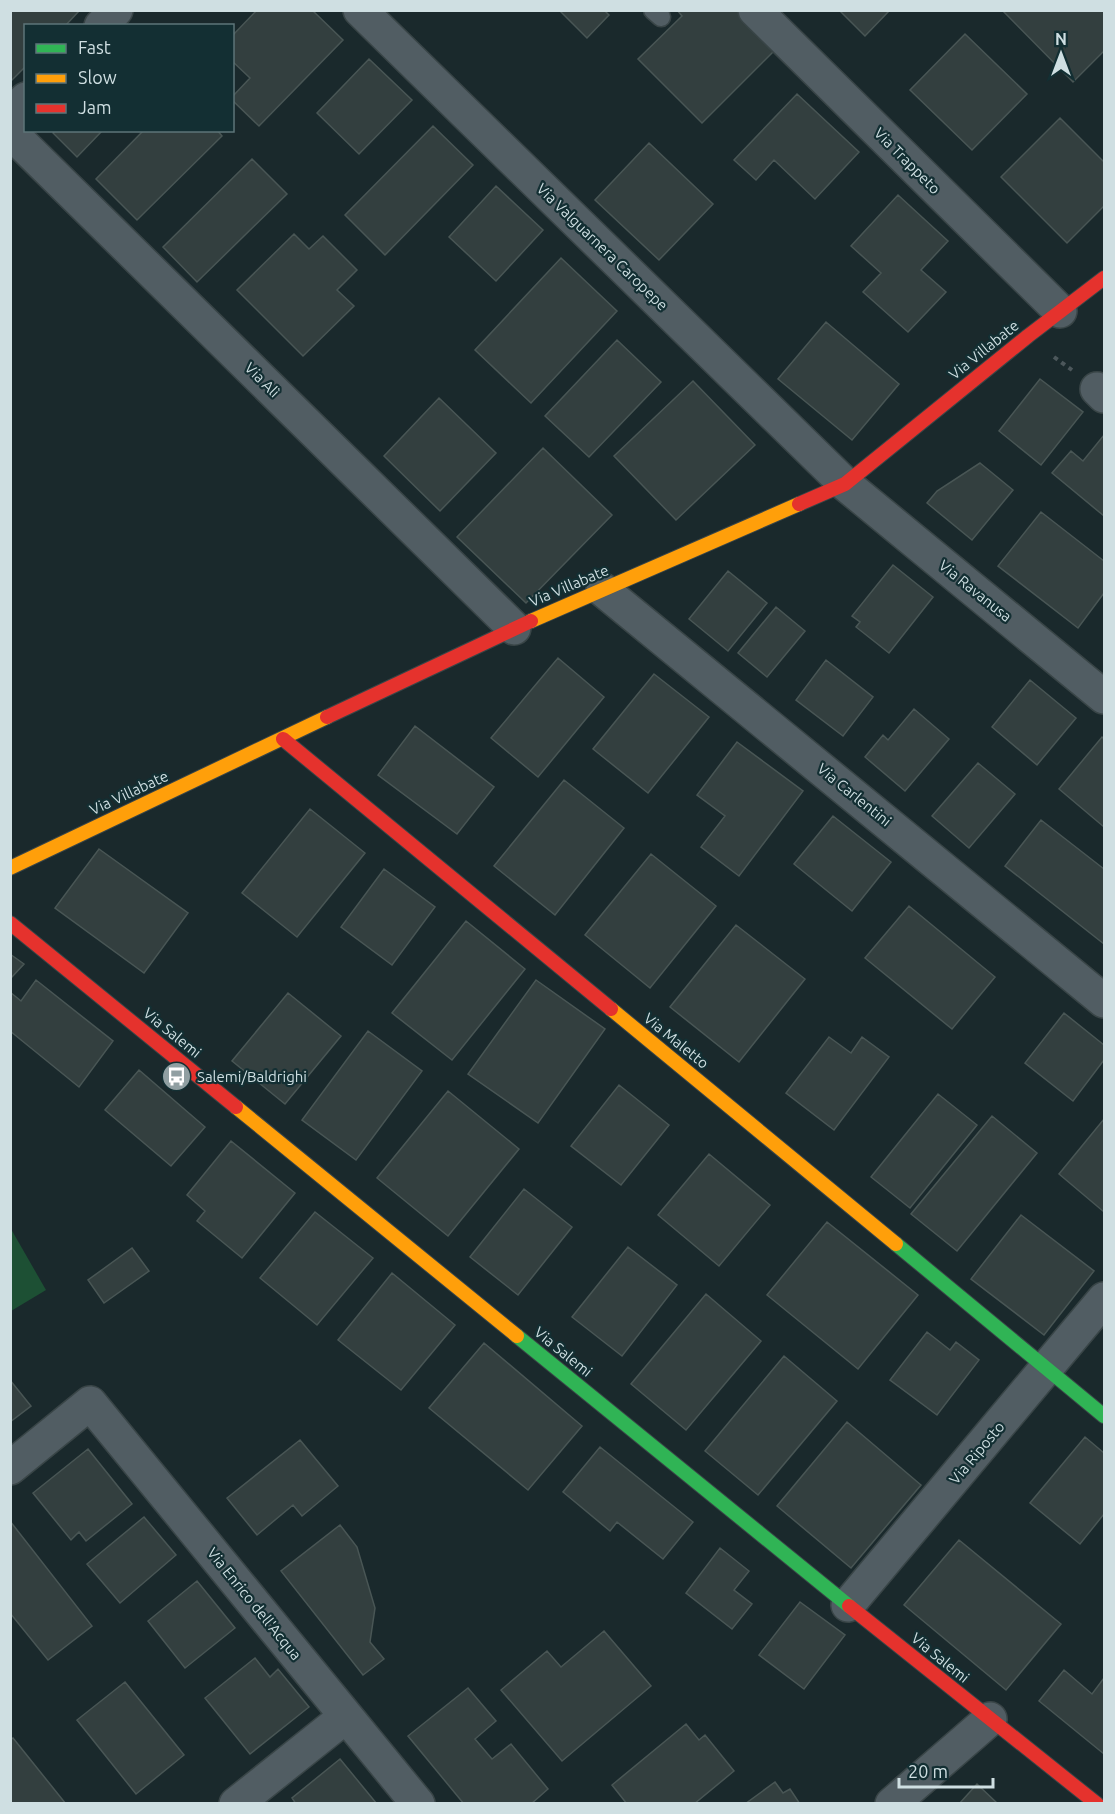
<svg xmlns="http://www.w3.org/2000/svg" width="1115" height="1814" font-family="Ubuntu,sans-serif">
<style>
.green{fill:#1d5034}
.building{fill:#333f3f;stroke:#495655;stroke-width:1.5}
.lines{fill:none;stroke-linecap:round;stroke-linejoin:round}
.lane-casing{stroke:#394547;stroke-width:21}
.street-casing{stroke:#394547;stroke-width:36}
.fast-casing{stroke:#394547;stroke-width:16}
.slow-casing{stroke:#394547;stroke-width:16}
.jam-casing{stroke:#394547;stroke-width:16}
.path{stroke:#4c575b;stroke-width:4;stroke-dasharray:4.5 4.5;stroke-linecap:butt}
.lane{stroke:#515d63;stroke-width:18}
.street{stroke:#515d63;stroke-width:33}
.fast{stroke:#30b455;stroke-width:14}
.slow{stroke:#ff9f0a;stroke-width:14}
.jam{stroke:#e5322d;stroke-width:14}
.labels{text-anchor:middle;stroke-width:4.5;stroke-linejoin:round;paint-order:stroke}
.street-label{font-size:15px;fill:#cfdfe2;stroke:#132f33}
.poi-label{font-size:15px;fill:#cfdfe2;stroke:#132f33;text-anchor:start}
</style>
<rect width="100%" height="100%" fill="#1a292c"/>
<path class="green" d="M11,1229l35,61 -35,21h-1z"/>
<path class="building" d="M10,10h70l-15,16h-39v40l-16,16z
M257,10h55l31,30 -84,86 -27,-26v-3l18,-19 -18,-17v-25z
M559,10h45l5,5 -22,23z
M677,10h61l38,39 -74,74 -64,-64 44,-43z
M839,10h51l-25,26z
M1002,10h102v41l-31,31z
M965,34l62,60 -55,56 -62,-60z
M369,59l43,41 -53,54 -42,-41z
M797,94l62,58 -44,47 -41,-39 -18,20 -22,-20z
M1060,118l44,44v44l-37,37 -66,-66z
M433,126l40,39 -88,90 -40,-40z
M55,130h48l-26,27 -24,-24z
M144,130h73l5,6 -85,84 -41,-41z
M649,143l64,61 -54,56 -64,-60z
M252,159l35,35 -90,88 -34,-35z
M496,186l47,44 -47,51 -47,-44z
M898,195l50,46 -27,29 25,22 -38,40 -45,-40 18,-19 -30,-27z
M294,234l15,15 14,-13 34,34 -20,20 17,16 -51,50 -66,-66z
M561,258l56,53 -86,92 -56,-53z
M826,322l73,62 -47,56 -74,-61z
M617,340l44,42 -72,75 -44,-41z
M1040,379l43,33 -42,53 -42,-34z
M693,381l62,64 -79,75 -62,-64z
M439,398l57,55 -56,58 -56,-55z
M1104,435v81l-52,-43 19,-22 12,10z
M543,448l69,67 -86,88 -69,-66z
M980,463l33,27 -41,50 -45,-37 10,-12z
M1041,512l63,49v32l-26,35 -80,-62z
M893,565l40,32 -44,56 -33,-26 4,-5 -8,-6z
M728,571l39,32 -39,48 -39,-32z
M776,607l29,24 -38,46 -29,-24z
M558,658l46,39 -66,80 -47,-39z
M826,660l47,37 -30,39 -47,-36z
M654,674l55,43 -61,76 -55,-44z
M1030,680l46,38 -39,47 -45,-38z
M914,709l35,30 -44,52 -40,-34 18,-22 5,5z
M415,726l79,61 -37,47 -79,-59z
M1102,737l2,2v88l-45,-38z
M737,742l66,49 -64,85 -38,-29 24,-31 -28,-21z
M978,763l37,31 -46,54 -37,-32z
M564,780l60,48 -69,87 -61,-49z
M310,809l55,44 -68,84 -55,-44z
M833,816l58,46 -39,49 -58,-47z
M1041,820l63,49v75l-99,-78z
M99,849l89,64 -44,60 -89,-65z
M651,854l65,52 -66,82 -65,-53z
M384,869l51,38 -43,58 -51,-38z
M909,906l86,71 -43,52 -87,-71z
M466,921l59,48 -73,91 -60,-47z
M736,925l69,54 -66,83 -69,-55z
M10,954l14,10 -14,15z
M36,980l77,61 -34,46 -69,-56v-39l11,9z
M536,980l69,49 -67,94 -70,-49z
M288,993l53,43 -56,68 -53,-43z
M1064,1013l40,32v15l-31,41 -48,-38z
M368,1031l54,40 -66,89 -54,-40z
M829,1037l22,16 11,-16 27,20 -55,73 -48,-37z
M139,1070l66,57 -34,39 -66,-56z
M619,1085l50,40 -48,60 -50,-39z
M448,1091l71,58 -71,87 -71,-58z
M938,1094l39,31 -67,83 -39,-31z
M992,1116l45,37 -80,98 -46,-37z
M1104,1119v93l-45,-38z
M231,1141l64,52 -53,65 -45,-37 8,-10 -18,-16z
M709,1154l61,51 -51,61 -61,-51z
M524,1189l48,38 -54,68 -48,-38z
M315,1212l58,46 -56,67 -57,-47z
M1021,1215l73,56 -50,64 -73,-56z
M827,1222l91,73 -60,74 -91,-74z
M628,1247l49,38 -55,71 -50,-39z
M132,1248l17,23 -45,32 -16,-23z
M392,1273l63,52 -54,65 -63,-50z
M706,1294l55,47 -75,89 -55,-46z
M927,1332l23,18 6,-8 23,18 -42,55 -47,-35z
M484,1343l98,83 -54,64 -99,-82z
M784,1356l53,45 -79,94 -53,-44z
M10,1380l21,26 -21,16z
M847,1422l74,63 -70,83 -74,-62z
M1085,1437l19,16v61l-24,30 -50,-41z
M300,1440l38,46 -36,30 -9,-11 -36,30 -30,-37z
M600,1447l93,75 -30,37 -46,-37 -7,9 -47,-39z
M88,1449l44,55 -46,37 -7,-9 -8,8 -38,-47z
M144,1517l32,38 -56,48 -33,-39z
M10,1521l82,105 -44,34 -38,-47z
M340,1525l17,22 18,61 -5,34 14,17 -21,16 -82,-104z
M959,1540l102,84 -55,66 -102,-85z
M720,1548l29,23 -15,19 18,14 -20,25 -46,-36z
M197,1581l38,47 -50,40 -37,-47z
M800,1602l45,33 -41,54 -45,-34z
M604,1631l47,55 -89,75 -61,-71 46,-39 14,16z
M255,1658l15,19 8,-8 31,38 -59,47 -45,-56z
M1064,1670l28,24 12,-16v76l-65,-53z
M125,1682l59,73 -48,39 -59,-74z
M468,1688l28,33 -21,18 17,20 19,-15 37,45 -17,15h-67l-56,-68z
M686,1724l13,16 6,-5 29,36 -40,33h-67l-15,-19z
M13,1738l53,66h-56v-64z
M340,1759l37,45h-81l-4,-6z
M775,1782l8,11 7,-4 10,15h-55z
M977,1784l21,20h-39z"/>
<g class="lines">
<defs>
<path id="lane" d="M653,10l8,7"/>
<path id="street" d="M360,10l485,474 259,213
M755,10l305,301
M101,26l15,-16
M10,114l16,-15
M10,132l504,496
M1097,389l7,7
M603,590l501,411
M10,1468l80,-65 328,401
M848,1605l256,-306
M236,1804l109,-87
M892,1804l98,-85"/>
<path id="fast" d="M896,1244l208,172
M517,1336l332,270"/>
<path id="slow" d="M531,621l268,-117
M10,868l317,-151
M611,1009l285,235
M236,1107l281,229"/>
<path id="jam" d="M799,504l46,-20 183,-148 76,-58
M327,717l204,-96
M283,739l328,270
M10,923l226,184
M849,1606l248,198"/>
</defs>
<use href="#lane" class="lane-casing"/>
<use href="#street" class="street-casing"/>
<use href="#fast" class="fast-casing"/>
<use href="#slow" class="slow-casing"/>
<use href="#jam" class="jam-casing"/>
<path class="path" d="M1054,357l18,13"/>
<use href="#lane" class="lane"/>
<use href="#street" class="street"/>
<use href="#fast" class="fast"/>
<use href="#slow" class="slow"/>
<use href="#jam" class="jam"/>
</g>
<defs>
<symbol id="bus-disc" viewBox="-11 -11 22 22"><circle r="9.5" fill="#909fa2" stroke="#132f33"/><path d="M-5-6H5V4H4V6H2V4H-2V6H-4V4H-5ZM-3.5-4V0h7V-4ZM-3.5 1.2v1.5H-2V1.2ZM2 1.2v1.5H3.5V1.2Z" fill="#fff"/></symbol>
</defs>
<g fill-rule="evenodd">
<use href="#bus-disc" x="160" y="1060" width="33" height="33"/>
</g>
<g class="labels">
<g class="street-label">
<text transform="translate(907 161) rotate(45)" y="5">Via Trappeto</text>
<text transform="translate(602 247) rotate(44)" y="5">Via Valguarnera Caropepe</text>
<text transform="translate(984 350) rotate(-39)" y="5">Via Villabate</text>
<text transform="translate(262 380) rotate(45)" y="5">Via Alì</text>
<text transform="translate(569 586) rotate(-23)" y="5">Via Villabate</text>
<text transform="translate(975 591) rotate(39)" y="5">Via Ravanusa</text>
<text transform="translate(129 793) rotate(-25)" y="5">Via Villabate</text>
<text transform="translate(854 795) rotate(39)" y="5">Via Carlentini</text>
<text transform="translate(172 1033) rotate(39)" y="5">Via Salemi</text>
<text transform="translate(676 1041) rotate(39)" y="5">Via Maletto</text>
<text transform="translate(563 1352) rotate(39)" y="5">Via Salemi</text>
<text transform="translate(977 1453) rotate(-50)" y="5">Via Riposto</text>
<text transform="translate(254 1604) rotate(51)" y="5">Via Enrico dell'Acqua</text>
<text transform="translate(940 1658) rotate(39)" y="5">Via Salemi</text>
</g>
<g class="poi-label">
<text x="197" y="1082">Salemi/Baldrighi</text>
</g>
</g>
<rect width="1115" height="1814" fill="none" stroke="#cfdfe2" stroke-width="24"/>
<rect x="24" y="24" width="210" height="108" fill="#132f33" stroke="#5e7579" stroke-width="1.5"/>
<rect x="36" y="44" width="30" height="9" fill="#30b455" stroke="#5e7579" stroke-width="1.5"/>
<text x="78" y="54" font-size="18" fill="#cfdfe2">Fast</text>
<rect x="36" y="74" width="30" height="9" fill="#ff9f0a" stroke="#5e7579" stroke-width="1.5"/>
<text x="78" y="84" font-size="18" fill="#cfdfe2">Slow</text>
<rect x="36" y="104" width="30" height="9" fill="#e5322d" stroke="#5e7579" stroke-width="1.5"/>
<text x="78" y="114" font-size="18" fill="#cfdfe2">Jam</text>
<g transform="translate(1061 54)" stroke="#132f33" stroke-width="4.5" paint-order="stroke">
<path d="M0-4.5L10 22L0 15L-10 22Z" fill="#cfdfe2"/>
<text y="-9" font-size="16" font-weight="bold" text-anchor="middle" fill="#cfdfe2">N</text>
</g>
<path d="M899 1778v9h94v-9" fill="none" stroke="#cfdfe2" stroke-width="3"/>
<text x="908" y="1778" font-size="18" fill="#cfdfe2" stroke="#132f33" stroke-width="4.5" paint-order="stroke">20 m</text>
</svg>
